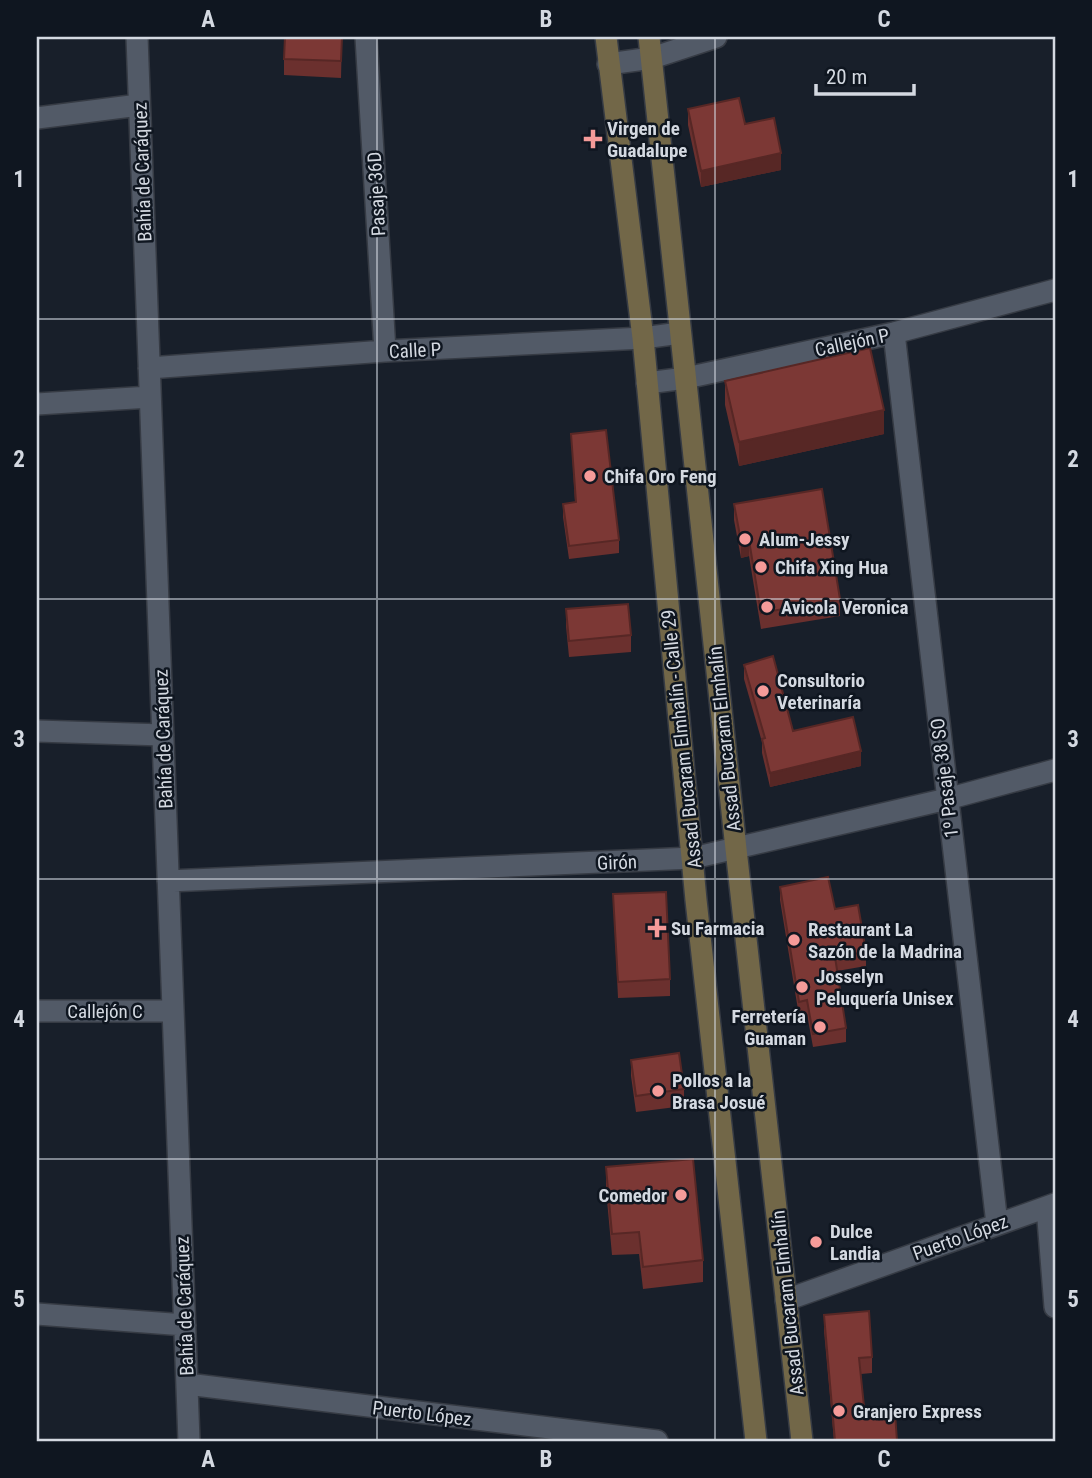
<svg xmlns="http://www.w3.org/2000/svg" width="1092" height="1478" font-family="'Roboto Condensed',sans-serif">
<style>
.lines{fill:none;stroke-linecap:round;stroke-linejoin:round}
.street-casing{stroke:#363b44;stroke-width:24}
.secondary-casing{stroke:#363b44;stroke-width:24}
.street{stroke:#525a67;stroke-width:21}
.secondary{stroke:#726748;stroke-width:21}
.wall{fill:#6b302e}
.shaded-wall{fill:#572725}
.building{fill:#7c3835;stroke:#572725;stroke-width:2}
.grid{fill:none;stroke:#d4d9e1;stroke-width:2;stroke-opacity:0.55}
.poi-dot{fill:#f59b99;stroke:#0f1620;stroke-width:2.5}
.labels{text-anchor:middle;stroke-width:5;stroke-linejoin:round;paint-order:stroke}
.poi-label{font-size:19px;font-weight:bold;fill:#d4d9e1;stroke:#0f1620;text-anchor:start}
.street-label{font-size:19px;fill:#d4d9e1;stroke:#0f1620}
.neatline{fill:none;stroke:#d4d9e1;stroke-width:2.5}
.grid-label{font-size:23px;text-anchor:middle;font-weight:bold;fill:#d4d9e1}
</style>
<rect width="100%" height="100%" fill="#181f2a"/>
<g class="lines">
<defs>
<path id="street" d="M137,37l52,1404
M366,37l19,314
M608,64l44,-6 64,-21
M37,118l102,-13
M894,333l103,891
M149,368l236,-17 258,-13 37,-5
M647,383l39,-5 208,-45 161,-43
M37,404l113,-7
M37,731l126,4
M168,881l525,-23 254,-59 108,-29
M37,1011h136
M1047,1207l8,100
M786,1300l269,-96
M37,1314l148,11
M187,1384l470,57"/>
<path id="secondary" d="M606,37l37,301 53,562 60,541
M649,37l87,812 66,592"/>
</defs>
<use href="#street" class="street-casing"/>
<use href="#secondary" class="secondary-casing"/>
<use href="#street" class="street"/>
<use href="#secondary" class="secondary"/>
</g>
<path class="wall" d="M342,37l-1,41 -57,-3v-16z
M688,109l57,15 36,46 -80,17 -13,-62z
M725,381l159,53 -145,32 -14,-61z
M571,434l48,106v13l-50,6 -6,-42v-13l12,-2z
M734,504l106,95v17l-79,13 -12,-73 -8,2 -7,-38z
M566,609l65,26v17l-62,5 -3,-31z
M744,665l49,66 68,35 -91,21 -8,-34v-11l-18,-63z
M780,887l55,22 31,43v14l-29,5 9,57v14l-33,5 -6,-33 -8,2 -19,-116z
M613,894l57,85v17l-52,2z
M631,1060l53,29v17l-48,6 -5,-36z
M606,1167l97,93v22l-60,7 -4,-35 -27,1 -6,-66z
M824,1315l48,42v16l-11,1 4,42 32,25h-63l-10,-110z"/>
<path class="shaded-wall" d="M781,153v17l-80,17v-16z
M884,410v24l-145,32v-24z
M749,540v16l-8,2v-17z
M861,751v15l-91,21v-14z"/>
<path class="building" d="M285,37h57l-1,24 -57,-2z
M739,98l6,26 29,-6 7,35 -80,18 -13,-62z
M870,348l14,62 -145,32 -14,-61z
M606,430l13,110 -50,6 -6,-42 13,-2 -5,-68z
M822,489l18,110 -79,14 -12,-73 -8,1 -7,-37z
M628,604l3,31 -62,6 -3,-32z
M773,656l20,75 60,-14 8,34 -91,22 -8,-34 3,-1 -21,-73z
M828,877l7,32 23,-4 8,47 -31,5 11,71 -33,6 -6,-34 -8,2 -19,-115z
M666,892l4,87 -52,3 -5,-88z
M679,1053l5,36 -48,7 -5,-36z
M693,1159l10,101 -60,7 -4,-35 -27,2 -6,-67z
M869,1311l3,46 -13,1 6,58 30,-3 2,28h-62l-11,-126z"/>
<path class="grid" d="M377,37v1404M715,37v1404M37,319h1018M37,599h1018M37,879h1018M37,1159h1018"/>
<g class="poi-dot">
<path d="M589.5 128.5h7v7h7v7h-7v7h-7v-7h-7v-7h7z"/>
<circle cx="590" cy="476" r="7"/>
<circle cx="745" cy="539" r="7"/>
<circle cx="761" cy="567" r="7"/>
<circle cx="767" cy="607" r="7"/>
<circle cx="763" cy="691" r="7"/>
<path d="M653.5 917.5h7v7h7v7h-7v7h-7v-7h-7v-7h7z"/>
<circle cx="794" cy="940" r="7"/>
<circle cx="802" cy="987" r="7"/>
<circle cx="820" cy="1027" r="7"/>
<circle cx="658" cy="1091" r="7"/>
<circle cx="681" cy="1195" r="7"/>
<circle cx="816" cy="1242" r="7"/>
<circle cx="839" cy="1411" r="7"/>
</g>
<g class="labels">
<g class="poi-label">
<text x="607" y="135">Virgen de<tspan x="607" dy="22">Guadalupe</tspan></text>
<text x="604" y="483">Chifa Oro Feng</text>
<text x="759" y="546">Alum-Jessy</text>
<text x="775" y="574">Chifa Xing Hua</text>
<text x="781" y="614">Avicola Veronica</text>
<text x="777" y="687">Consultorio<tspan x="777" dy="22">Veterinaría</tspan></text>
<text x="671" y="935">Su Farmacia</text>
<text x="808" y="936">Restaurant La<tspan x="808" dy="22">Sazón de la Madrina</tspan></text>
<text x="816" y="983">Josselyn<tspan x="816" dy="22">Peluquería Unisex</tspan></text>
<text x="806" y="1023" text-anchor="end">Ferretería<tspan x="806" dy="22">Guaman</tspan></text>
<text x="672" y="1087">Pollos a la<tspan x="672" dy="22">Brasa Josué</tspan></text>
<text x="667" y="1202" text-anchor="end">Comedor</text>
<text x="830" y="1238">Dulce<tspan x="830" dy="22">Landia</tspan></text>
<text x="853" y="1418">Granjero Express</text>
</g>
<g class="street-label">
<text transform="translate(142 172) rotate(-92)" y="7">Bahía de Caráquez</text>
<text transform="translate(376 194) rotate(-93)" y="7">Pasaje 36D</text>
<text transform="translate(852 342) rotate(-12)" y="7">Callejón P</text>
<text transform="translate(415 350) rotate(-3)" y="7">Calle P</text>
<text transform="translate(163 739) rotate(-92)" y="7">Bahía de Caráquez</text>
<text transform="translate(681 739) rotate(-96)" y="7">Assad Bucaram Elmhalín - Calle 29</text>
<text transform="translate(724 739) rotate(-96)" y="7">Assad Bucaram Elmhalín</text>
<text transform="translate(944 778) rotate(-97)" y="7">1º Pasaje 38 SO</text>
<text transform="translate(617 862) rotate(-2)" y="7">Girón</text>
<text x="105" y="1018">Callejón C</text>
<text transform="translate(960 1237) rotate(-20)" y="7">Puerto López</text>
<text transform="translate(787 1303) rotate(-96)" y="7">Assad Bucaram Elmhalín</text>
<text transform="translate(184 1306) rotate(-92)" y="7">Bahía de Caráquez</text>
<text transform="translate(422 1413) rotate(7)" y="7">Puerto López</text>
</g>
</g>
<rect width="1092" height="1478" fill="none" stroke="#0f1620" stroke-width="77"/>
<path d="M816 84v10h98v-10" fill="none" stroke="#d4d9e1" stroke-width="3.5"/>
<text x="826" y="84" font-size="21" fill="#d4d9e1" stroke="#0f1620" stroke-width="5" paint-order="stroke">20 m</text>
<rect x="38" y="38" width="1016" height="1402" class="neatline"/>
<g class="grid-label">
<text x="208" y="27">A</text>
<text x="546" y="27">B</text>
<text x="884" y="27">C</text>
<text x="19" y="187">1</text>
<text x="1073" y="187">1</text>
<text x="19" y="467">2</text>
<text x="1073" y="467">2</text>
<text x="19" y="747">3</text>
<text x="1073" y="747">3</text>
<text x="19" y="1027">4</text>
<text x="1073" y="1027">4</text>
<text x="19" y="1307">5</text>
<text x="1073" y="1307">5</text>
<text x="208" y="1467">A</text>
<text x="546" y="1467">B</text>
<text x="884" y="1467">C</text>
</g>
</svg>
